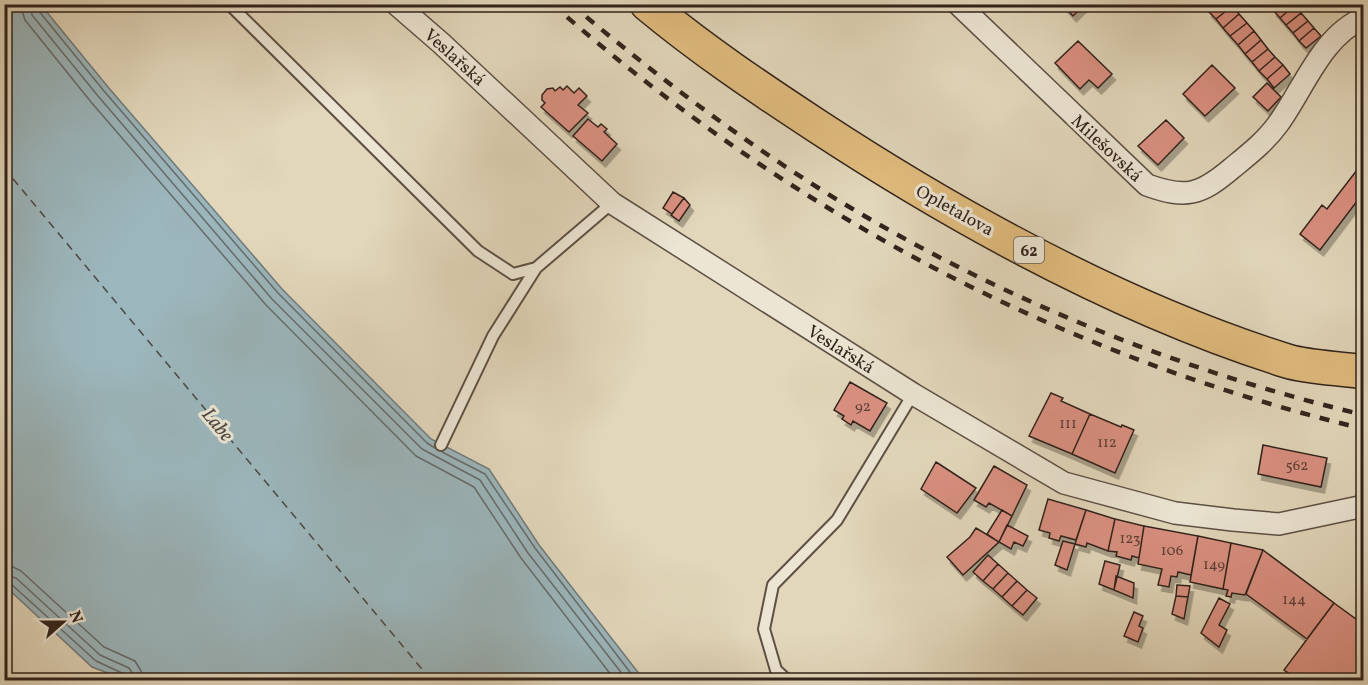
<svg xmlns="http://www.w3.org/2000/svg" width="1368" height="685" font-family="Vollkorn,serif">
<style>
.water{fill:#9bb6bc;stroke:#717b7c;stroke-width:1.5}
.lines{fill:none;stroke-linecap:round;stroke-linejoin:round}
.shore{stroke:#666c6c;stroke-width:1.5}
.ferry{stroke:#4c4844;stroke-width:1.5;stroke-dasharray:8 6;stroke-linecap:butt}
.building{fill:#da9081;stroke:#31231c;stroke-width:1.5;filter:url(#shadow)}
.service-casing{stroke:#5d5044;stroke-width:14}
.minor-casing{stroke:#5d5044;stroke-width:24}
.primary-casing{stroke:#31231c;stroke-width:36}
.service{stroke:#ece5d3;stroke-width:10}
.minor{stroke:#ece5d3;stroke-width:21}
.primary{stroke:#e1bc7e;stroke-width:33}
.rail{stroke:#31231c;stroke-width:4.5;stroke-dasharray:10 10;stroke-linecap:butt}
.labels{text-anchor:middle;stroke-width:6;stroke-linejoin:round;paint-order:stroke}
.number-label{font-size:15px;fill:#5b3e35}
.shield{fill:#ece5d3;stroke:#695d53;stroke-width:1.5}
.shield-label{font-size:16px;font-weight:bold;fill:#31231c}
.street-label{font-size:18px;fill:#31231c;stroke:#ece5d3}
.water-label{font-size:20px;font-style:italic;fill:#4c4844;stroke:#ece5d3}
</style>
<defs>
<filter id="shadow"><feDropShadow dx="3.5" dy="6" stdDeviation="0" flood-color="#0004"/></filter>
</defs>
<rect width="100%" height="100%" fill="#e2d7bb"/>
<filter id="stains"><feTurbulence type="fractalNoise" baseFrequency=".00333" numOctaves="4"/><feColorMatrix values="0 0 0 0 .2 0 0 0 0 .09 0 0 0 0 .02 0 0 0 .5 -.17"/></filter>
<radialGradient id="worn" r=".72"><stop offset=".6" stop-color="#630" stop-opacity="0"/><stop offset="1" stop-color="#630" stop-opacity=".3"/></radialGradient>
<path class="water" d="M4,5h37l67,82 174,202 149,150 58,30 50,76 105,135h-518l-34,-13 -87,-81z"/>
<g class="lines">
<path class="shore" d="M20,4l5,16 66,82 175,203 150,151 58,31 47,71 94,122
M30,4l2,11 66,81 174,203 150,150 58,31 48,73 99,127
M37,4l1,6 66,81 174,202 149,150 8,5
M442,452l43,22 50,74 101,132
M4,566l9,1 8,4 83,76 31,14 6,10 2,9
M4,575l12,3 84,77 29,13 4,6v6
M4,582l7,2 85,77 26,12 4,7"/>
<path class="ferry" d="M4,168l427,512"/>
</g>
<path class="building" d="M1062,4h23l-12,12z
M1216,4h15l1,2 -16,13 -8,-8z
M1280,4h14l1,1 -15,13 -7,-8z
M1295,5l6,8 -15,12 -6,-7z
M1232,6l7,8 -16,14 -7,-9z
M1301,13l7,8 -15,12 -7,-8z
M1239,14l8,9 -17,13 -7,-8z
M1308,21l6,7 -15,13 -6,-8z
M1247,23l7,8 -16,14 -8,-9z
M1314,28l7,8 -15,12 -7,-7z
M1254,31l7,9 -16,14 -7,-9z
M1261,40l7,9 -16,13 -7,-8z
M1078,41l34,33 -14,14 -9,-8 -9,9 -25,-26z
M1268,49l7,8 -16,14 -7,-9z
M1275,57l8,8 -16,14 -8,-8z
M1212,65l23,23 -30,28 -22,-22z
M1283,65l7,9 -16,14 -7,-9z
M1267,83l14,14 -13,14 -15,-14z
M567,86l7,7 5,-5 8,8 -9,9 10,8 -19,19 -28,-25 4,-4 -3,-3v-5l5,-6 6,-1 2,3 5,-4 3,3z
M588,119l10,8 3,-3 6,5 -3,3 13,12 -15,17 -29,-25z
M1166,120l18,18 -26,27 -20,-19z
M1364,161v31l-44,58 -20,-16 22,-29 5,4z
M673,192l11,6 -12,16 -9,-6z
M684,198l6,7 -11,16 -8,-6z
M850,382l37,21 -17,28 -17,-10 -2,4 -9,-6 2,-3 -10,-6z
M1051,393l12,5 -2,3 29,13 -18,40 -43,-18z
M1090,414l31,13 1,-2 12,5 -19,43 -43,-19z
M1263,445l64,13 -6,29 -63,-13z
M936,462l40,26 -19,25 -36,-24z
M994,466l33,19 -15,31 -23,-13 -3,4 -12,-7z
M1048,499l38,11 -10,30 -15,-4 -2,5 -10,-3 1,-5 -11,-3z
M1002,510l10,6 -13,26 -12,-8z
M1086,510l29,9 -7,32 -21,-8 -1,4 -11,-3z
M1115,519l29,7 -5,32 -7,-2 -1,4 -15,-4 1,-4 -9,-1z
M1007,525l21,11 -5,10 -9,-4 -3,7 -12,-7z
M1144,526l54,10 -7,39 -13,-3 -1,5 -6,-1 -2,11 -11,-2 4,-16 -24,-5z
M976,528l23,14 -36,33 -16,-18 23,-20z
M1198,536l33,7 -8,46 -33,-7z
M1063,541l12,3 -8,26 -12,-5z
M1231,543l32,7 -18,45 -13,-2 -1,4 -5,-1 2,-6 -5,-1z
M1263,550l71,53 -27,36 -61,-45z
M988,555l10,9 -15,17 -10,-9z
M1105,561l15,4 -6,25 -15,-6z
M998,564l10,9 -15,16 -10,-8z
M1008,573l9,8 -15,16 -9,-8z
M1116,576l18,7 -1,15 -19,-8z
M1017,581l10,9 -15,16 -10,-9z
M1177,585l13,1 -2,11 -12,-1z
M1027,590l10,8 -14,17 -11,-9z
M1176,596l12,1 -4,22 -12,-5z
M1219,598l11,6 -11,21 8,5 -8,17 -18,-14z
M1334,603l30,22v55h-65l-15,-10z
M1134,612l9,4 -4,10 4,2 -5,14 -14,-6z"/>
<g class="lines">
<defs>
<path id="service" d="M229,4l249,247 35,23 23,-6
M441,445l52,-109 43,-68 76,-65
M787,680l-11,-10 -12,-41 9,-44 64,-65 76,-126"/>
<path id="minor" d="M396,4l45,39 171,160 301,191 151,89 111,30 58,7 46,4 85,-18
M958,4l189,181c39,14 53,10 84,-16 17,-14 34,-27 47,-45 25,-34 44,-89 86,-106"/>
<path id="primary" d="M647,4c54,45 112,84 170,122 145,95 305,183 470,235 23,7 53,7 77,11"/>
</defs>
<use href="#service" class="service-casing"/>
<use href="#minor" class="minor-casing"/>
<use href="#primary" class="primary-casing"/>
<use href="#service" class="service"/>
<use href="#minor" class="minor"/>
<use href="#primary" class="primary"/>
<path class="rail" d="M552,4c237,208 505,351 812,425
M571,4c85,72 175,140 270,198 162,98 339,169 523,213"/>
</g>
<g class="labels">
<g class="number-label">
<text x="863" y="411">92</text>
<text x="1068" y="428">111</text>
<text x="1107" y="447">112</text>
<text x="1297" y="470">562</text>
<text x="1130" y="543">123</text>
<text x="1172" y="555">106</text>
<text x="1214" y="569">149</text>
<text x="1294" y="604">144</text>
</g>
<rect class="shield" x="1014" y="237" width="30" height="26" rx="4.5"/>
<g class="shield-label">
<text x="1029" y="256">62</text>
</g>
<g class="street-label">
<text transform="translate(455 57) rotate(42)" y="6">Veslařská</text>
<text transform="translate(1107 148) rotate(43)" y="6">Milešovská</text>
<text transform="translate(955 210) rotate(29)" y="6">Opletalova</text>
<text transform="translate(841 349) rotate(32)" y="6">Veslařská</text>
</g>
<g class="water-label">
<text transform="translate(218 424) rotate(50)" y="7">Labe</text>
</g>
</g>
<rect width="1368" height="685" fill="none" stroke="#e2d7bb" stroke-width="24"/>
<rect x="6" y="6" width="1356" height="673" fill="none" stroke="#31231c" stroke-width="3"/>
<rect x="12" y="12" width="1344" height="661" fill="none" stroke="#31231c" stroke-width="1.5"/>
<g transform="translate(63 622) rotate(69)" stroke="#ece5d3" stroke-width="4.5" paint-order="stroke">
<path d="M0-4.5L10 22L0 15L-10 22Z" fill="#31231c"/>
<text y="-9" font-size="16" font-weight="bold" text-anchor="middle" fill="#31231c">N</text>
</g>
<rect width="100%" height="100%" filter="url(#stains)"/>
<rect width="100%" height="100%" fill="url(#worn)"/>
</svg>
